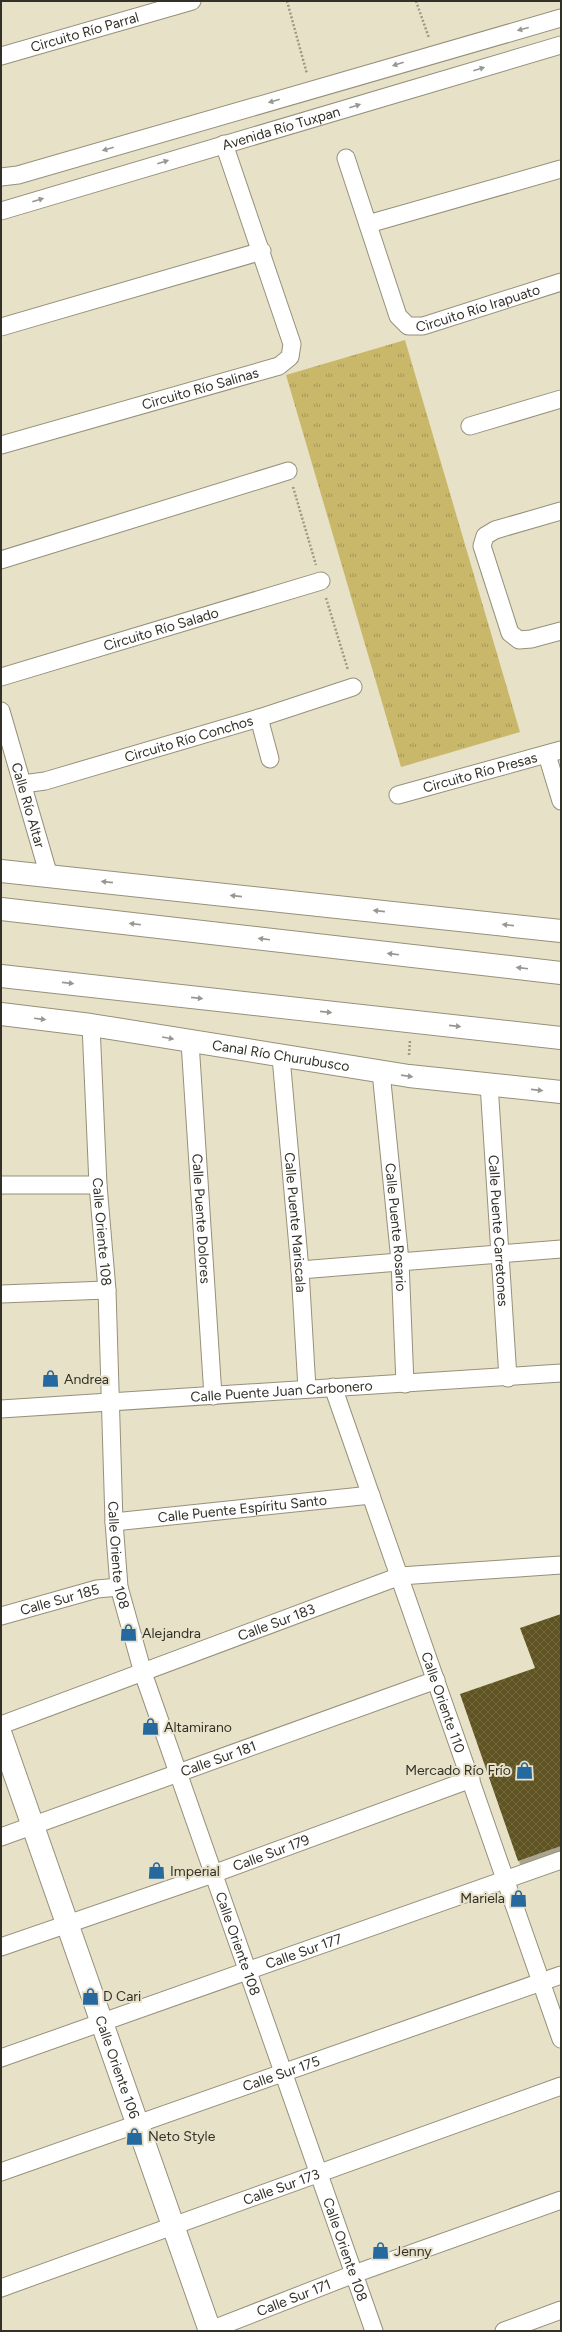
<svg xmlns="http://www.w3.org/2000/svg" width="562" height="2332" font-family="Figtree,sans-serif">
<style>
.park{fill:url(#park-tufts)}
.building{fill:url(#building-cross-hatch);filter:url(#shadow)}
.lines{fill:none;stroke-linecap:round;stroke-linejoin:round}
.street-casing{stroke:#96907a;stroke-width:19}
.secondary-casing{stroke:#96907a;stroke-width:24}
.primary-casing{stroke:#96907a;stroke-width:24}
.path{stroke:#9d9986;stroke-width:2.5;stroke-dasharray:2 2;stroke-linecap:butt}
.street{stroke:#fff;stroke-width:17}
.secondary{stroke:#fff;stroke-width:22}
.primary{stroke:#fff;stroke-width:22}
.oneway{fill:#989893}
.labels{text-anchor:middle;stroke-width:4;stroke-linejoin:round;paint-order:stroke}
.street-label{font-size:14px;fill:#323027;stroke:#e7e1c8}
.poi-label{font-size:14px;fill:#323027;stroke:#e7e1c8;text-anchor:start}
</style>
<defs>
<pattern id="park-tufts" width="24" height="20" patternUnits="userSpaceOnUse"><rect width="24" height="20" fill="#cab86a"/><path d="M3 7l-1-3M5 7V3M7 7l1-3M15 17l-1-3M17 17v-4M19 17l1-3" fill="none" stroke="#a59657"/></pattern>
<pattern id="building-cross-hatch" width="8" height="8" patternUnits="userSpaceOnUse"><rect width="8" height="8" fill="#5f5322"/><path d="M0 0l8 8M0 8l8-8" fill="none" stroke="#736941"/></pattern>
<filter id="shadow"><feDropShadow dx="2.5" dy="4.5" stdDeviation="0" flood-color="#0004"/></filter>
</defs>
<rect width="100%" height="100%" fill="#e7e1c8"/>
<path class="park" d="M405,340l115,392 -119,35 -115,-392z"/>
<path class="building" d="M561,1614v232l-43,15 -58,-167 75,-26 -15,-40z"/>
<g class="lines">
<defs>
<g id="street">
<path id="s1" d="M1,56l191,-55"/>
<path id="s2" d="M346,158l52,158 10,10h15l138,-44"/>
<path d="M1,177l17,-2 543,-157"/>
<path id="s3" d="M1,211l560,-166"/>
<path d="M368,224l193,-55"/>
<path d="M1,327l261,-76"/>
<path d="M470,426l91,-27"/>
<path id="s4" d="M1,445l278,-79 11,-9 2,-13 -68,-200"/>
<path d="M561,511l-66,19 -10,6 -3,10 28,87 9,7 12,-1 30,-8"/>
<path d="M1,560l287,-89"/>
<path id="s5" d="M1,677l320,-96"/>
<path id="s6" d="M1,711l48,165"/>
<path d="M259,718l11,41"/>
<path d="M547,755l14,46"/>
<path id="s7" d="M23,784l22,-3 214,-63 94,-31"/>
<path id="s8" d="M398,795l163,-45"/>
<path id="s9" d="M91,1025l7,160 9,105 7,232 5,65 24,86 231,658"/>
<path id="s10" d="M190,1042l23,354"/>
<path id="s11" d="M281,1057l19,213 7,119"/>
<path id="s12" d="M381,1072l19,189 5,123"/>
<path id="s13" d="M489,1084l19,294"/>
<path d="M1,1185h97"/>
<path d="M300,1270l261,-21"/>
<path d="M1,1294l106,-4"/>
<path id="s14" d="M333,1387l228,652"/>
<path id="s15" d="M1,1409l560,-36"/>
<path id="s16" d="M114,1522l257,-27"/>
<path id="s17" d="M1,1616l96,-27 22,-2"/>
<path id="s18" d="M1,1725l399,-149 161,-11"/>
<path id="s19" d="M1,1837l435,-157"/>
<path id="s20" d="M1,1947l212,-73 258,-95"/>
<path id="s21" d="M1,2058l560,-198"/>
<path id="s22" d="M1,2172l560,-197"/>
<path id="s23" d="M1,2288l560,-202"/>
<path id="s24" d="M208,2331l146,-57 207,-74"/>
<path d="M504,2331l57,-21"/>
</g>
<g id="secondary">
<path d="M1,871l560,60"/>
<path id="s25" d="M1,1014l90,11 318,51 152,16"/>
<path id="s26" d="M1,1735l209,596"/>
</g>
<path id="primary" d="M1,909l560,64
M1,976l560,62"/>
</defs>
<use href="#street" class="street-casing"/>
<use href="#secondary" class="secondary-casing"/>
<use href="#primary" class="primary-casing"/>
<path class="path" d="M287,1l20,73
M416,1l13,37
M293,487l23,78
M326,598l22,72
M409,1055l1,-15"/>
<use href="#street" class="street"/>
<use href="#secondary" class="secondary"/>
<use href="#primary" class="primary"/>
</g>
<defs><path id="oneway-solid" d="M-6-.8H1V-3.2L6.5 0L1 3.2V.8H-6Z"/></defs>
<g class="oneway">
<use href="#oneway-solid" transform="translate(523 29) rotate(165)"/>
<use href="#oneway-solid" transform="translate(398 64) rotate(163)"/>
<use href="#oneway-solid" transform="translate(479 69) rotate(-17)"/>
<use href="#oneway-solid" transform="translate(274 101) rotate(164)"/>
<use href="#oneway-solid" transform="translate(355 106) rotate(-17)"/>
<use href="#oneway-solid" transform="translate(108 149) rotate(164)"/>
<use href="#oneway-solid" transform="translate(163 162) rotate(-17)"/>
<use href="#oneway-solid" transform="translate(38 200) rotate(-17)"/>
<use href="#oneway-solid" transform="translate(107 882) rotate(-174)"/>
<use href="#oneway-solid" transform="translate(236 896) rotate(-174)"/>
<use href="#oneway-solid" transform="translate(379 911) rotate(-174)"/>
<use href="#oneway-solid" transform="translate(135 924) rotate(-173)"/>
<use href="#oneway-solid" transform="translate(508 925) rotate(-174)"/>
<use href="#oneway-solid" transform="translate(264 939) rotate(-173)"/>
<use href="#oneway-solid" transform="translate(393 954) rotate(-173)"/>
<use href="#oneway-solid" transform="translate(522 968) rotate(-173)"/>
<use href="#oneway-solid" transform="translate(68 983) rotate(6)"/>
<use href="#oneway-solid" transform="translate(197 998) rotate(6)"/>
<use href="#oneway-solid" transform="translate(326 1012) rotate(6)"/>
<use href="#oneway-solid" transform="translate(40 1019) rotate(7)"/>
<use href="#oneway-solid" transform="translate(455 1026) rotate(6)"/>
<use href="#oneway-solid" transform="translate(168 1038) rotate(10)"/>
<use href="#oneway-solid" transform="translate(407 1076) rotate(8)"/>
<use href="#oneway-solid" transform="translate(537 1090) rotate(6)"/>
</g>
<defs>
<symbol id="shop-bare" viewBox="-9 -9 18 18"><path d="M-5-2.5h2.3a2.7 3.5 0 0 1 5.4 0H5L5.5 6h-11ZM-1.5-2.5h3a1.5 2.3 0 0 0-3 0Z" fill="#25699e" stroke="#e7e1c8" stroke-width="2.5" paint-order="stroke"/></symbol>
</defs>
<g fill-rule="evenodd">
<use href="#shop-bare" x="38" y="1366" width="25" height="25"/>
<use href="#shop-bare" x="116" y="1620" width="25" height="25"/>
<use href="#shop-bare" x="138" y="1714" width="25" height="25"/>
<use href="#shop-bare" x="512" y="1758" width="25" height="25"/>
<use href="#shop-bare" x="144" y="1858" width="25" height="25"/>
<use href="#shop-bare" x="506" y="1886" width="25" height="25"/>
<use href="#shop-bare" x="78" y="1984" width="25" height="25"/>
<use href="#shop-bare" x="122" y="2124" width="25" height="25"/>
<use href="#shop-bare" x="368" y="2238" width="25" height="25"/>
</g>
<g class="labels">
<g class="street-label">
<text dy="5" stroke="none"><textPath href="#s1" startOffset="87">Circuito Río Parral</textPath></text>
<text dy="5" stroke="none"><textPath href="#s3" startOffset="292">Avenida Río Tuxpan</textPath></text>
<text dy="5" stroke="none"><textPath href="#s2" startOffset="253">Circuito Río Irapuato</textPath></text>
<text dy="5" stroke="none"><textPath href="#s4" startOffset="207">Circuito Río Salinas</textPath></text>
<text dy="5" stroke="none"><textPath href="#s5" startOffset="167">Circuito Río Salado</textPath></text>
<text dy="5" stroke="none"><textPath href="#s7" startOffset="172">Circuito Río Conchos</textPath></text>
<text dy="5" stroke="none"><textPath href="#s8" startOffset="85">Circuito Río Presas</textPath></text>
<text dy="5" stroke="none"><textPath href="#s6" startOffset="98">Calle Río Altar</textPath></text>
<text dy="5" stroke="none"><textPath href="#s25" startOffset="283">Canal Río Churubusco</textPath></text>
<text dy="5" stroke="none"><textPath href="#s10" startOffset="177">Calle Puente Dolores</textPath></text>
<text dy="5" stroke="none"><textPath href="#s11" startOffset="166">Calle Puente Mariscala</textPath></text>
<text dy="5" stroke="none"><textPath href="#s12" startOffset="156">Calle Puente Rosario</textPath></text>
<text dy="5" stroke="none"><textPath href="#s9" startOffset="207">Calle Oriente 108</textPath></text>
<text dy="5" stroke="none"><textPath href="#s13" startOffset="147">Calle Puente Carretones</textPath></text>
<text dy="5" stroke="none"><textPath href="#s15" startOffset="281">Calle Puente Juan Carbonero</textPath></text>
<text dy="5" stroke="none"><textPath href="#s16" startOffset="129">Calle Puente Espíritu Santo</textPath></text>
<text dy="5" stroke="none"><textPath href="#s9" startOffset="531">Calle Oriente 108</textPath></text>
<text dy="5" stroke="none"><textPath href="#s17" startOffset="61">Calle Sur 185</textPath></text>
<text dy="5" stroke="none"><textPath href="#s18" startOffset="294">Calle Sur 183</textPath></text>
<text dy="5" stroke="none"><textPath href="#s14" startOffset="334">Calle Oriente 110</textPath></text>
<text dy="5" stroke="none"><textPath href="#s19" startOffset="231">Calle Sur 181</textPath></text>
<text dy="5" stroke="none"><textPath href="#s20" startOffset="286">Calle Sur 179</textPath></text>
<text dy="5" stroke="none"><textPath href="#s9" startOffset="939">Calle Oriente 108</textPath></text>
<text dy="5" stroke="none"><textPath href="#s21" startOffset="321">Calle Sur 177</textPath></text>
<text dy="5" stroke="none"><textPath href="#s26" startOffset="352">Calle Oriente 106</textPath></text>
<text dy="5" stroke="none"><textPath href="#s22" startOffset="297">Calle Sur 175</textPath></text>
<text dy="5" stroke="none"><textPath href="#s23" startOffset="298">Calle Sur 173</textPath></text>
<text dy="5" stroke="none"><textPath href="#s9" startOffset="1263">Calle Oriente 108</textPath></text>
<text dy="5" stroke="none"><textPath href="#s24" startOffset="92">Calle Sur 171</textPath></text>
</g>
<g class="poi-label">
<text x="64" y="1384">Andrea</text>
<text x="142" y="1638">Alejandra</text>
<text x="164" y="1732">Altamirano</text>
<text x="511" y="1775" text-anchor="end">Mercado Río Frío</text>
<text x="170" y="1876">Imperial</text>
<text x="505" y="1903" text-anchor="end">Mariela</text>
<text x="103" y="2001">D Cari</text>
<text x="148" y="2141">Neto Style</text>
<text x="394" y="2256">Jenny</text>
</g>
</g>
<rect width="562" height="2332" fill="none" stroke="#323027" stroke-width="4"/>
</svg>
